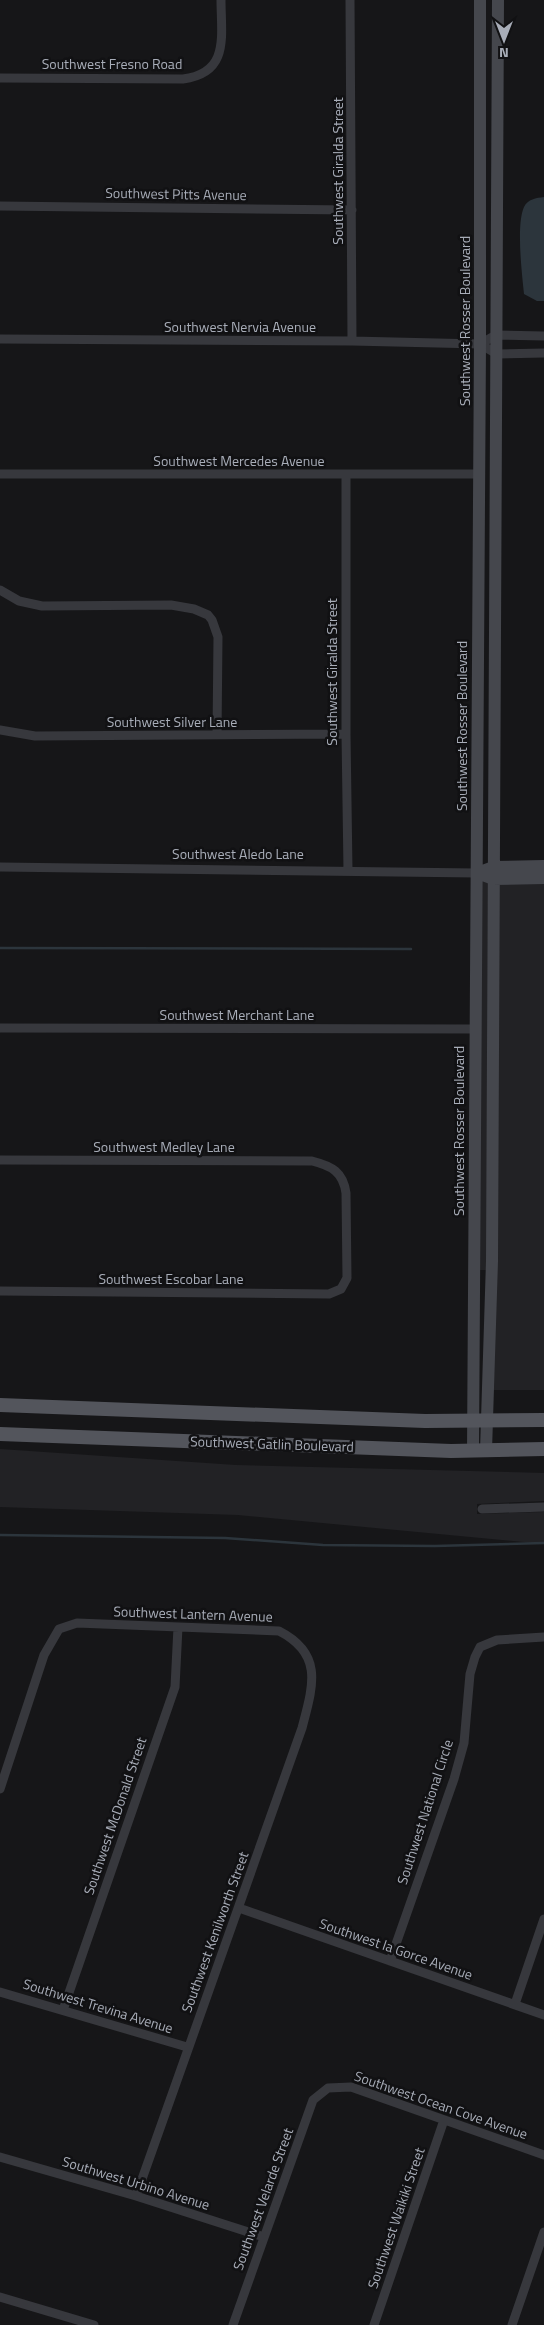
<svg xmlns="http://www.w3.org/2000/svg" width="544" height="2325" font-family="'Titillium Web',sans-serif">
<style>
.built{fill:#222225}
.water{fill:#2c353c}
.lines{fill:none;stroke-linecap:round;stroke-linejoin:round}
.stream{stroke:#2c353c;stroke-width:2.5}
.street{stroke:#37383d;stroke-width:9}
.secondary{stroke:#45474d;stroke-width:12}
.primary{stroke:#53555c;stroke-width:14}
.labels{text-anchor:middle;stroke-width:5;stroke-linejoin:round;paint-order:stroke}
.street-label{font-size:14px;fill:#a8adb8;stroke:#111113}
</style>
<rect width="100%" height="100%" fill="#161618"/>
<path class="built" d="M481,880l7,3 -1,387h-8z
M544,883v507h-52l6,-506z
M0,1449l236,16 308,8v28l-67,3v10l67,-2v32l-306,-29 -238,-8z"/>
<path class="water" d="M544,197v104h-7l-13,-7c-2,-20 -8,-69 0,-87 4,-8 12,-9 20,-10z"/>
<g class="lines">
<path class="stream" d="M0,948l411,1
M0,1535l225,3 98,7 112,1 109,-3"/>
<path class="street" d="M350,0l2,341
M0,78l183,1c47,-6 38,-43 38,-79
M0,206l352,4
M0,339l352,2 128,3 17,10 47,-1
M480,344l16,-9 48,1
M0,474h478
M346,475v259l2,136
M0,590l19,11 23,5 129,-1 23,4 14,6 4,5 6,17 -1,98
M0,730l35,6 311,-2
M0,867l476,6
M0,1028l474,1
M0,1160l312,1c20,5 31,11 34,32l1,85 -6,11 -12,5 -329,-3
M482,1509l62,-2
M0,1789l44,-134 15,-26 18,-6 202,8c45,23 34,55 23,97l-166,468
M239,1908l305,107
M390,1961l64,-182 10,-36 6,-69 5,-17 5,-10 17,-7 47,-3
M0,1992l187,55
M515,2004l29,-85
M63,2010l112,-323 3,-60
M0,2157l136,39 128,41
M0,2297l94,28
M233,2325l80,-225 15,-12 23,-1 193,68
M374,2325l70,-205
M512,2325l32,-93"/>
<path class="secondary" d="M485,870l8,-3 51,-1
M485,876l8,3 51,-1
M473,1451l7,-1107v-344
M486,1451l6,-190 6,-1261"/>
<path class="primary" d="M0,1405l425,16 119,-1
M0,1434l451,17 93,-2"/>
</g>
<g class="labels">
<g class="street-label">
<text x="112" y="69">Southwest Fresno Road</text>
<text transform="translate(338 171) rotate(-90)" y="5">Southwest Giralda Street</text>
<text transform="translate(176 194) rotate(1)" y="5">Southwest Pitts Avenue</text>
<text transform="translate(465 321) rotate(-90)" y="5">Southwest Rosser Boulevard</text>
<text x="240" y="332">Southwest Nervia Avenue</text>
<text x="239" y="466">Southwest Mercedes Avenue</text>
<text transform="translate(332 672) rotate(-90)" y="5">Southwest Giralda Street</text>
<text x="172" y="727">Southwest Silver Lane</text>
<text transform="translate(462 726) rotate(-90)" y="5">Southwest Rosser Boulevard</text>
<text x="238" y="859">Southwest Aledo Lane</text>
<text x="237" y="1020">Southwest Merchant Lane</text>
<text transform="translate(459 1131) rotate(-90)" y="5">Southwest Rosser Boulevard</text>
<text x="164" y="1152">Southwest Medley Lane</text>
<text x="171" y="1284">Southwest Escobar Lane</text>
<text transform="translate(272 1444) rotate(2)" y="5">Southwest Gatlin Boulevard</text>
<text transform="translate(193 1614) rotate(2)" y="5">Southwest Lantern Avenue</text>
<text transform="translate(425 1812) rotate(-72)" y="5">Southwest National Circle</text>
<text transform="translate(115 1816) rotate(-71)" y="5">Southwest McDonald Street</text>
<text transform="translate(215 1932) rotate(-70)" y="5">Southwest Kenilworth Street</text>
<text transform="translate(396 1949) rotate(19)" y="5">Southwest la Gorce Avenue</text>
<text transform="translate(98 2006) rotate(17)" y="5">Southwest Trevina Avenue</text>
<text transform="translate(441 2105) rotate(19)" y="5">Southwest Ocean Cove Avenue</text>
<text transform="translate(136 2183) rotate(17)" y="5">Southwest Urbino Avenue</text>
<text transform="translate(263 2199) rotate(-70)" y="5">Southwest Velarde Street</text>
<text transform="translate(396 2218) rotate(-71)" y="5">Southwest Waikiki Street</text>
</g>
</g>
<g transform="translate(504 40) rotate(180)" stroke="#111113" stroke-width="4" paint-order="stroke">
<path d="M0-4L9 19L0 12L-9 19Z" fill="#a8adb8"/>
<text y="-8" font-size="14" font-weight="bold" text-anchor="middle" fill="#a8adb8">N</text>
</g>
</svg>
